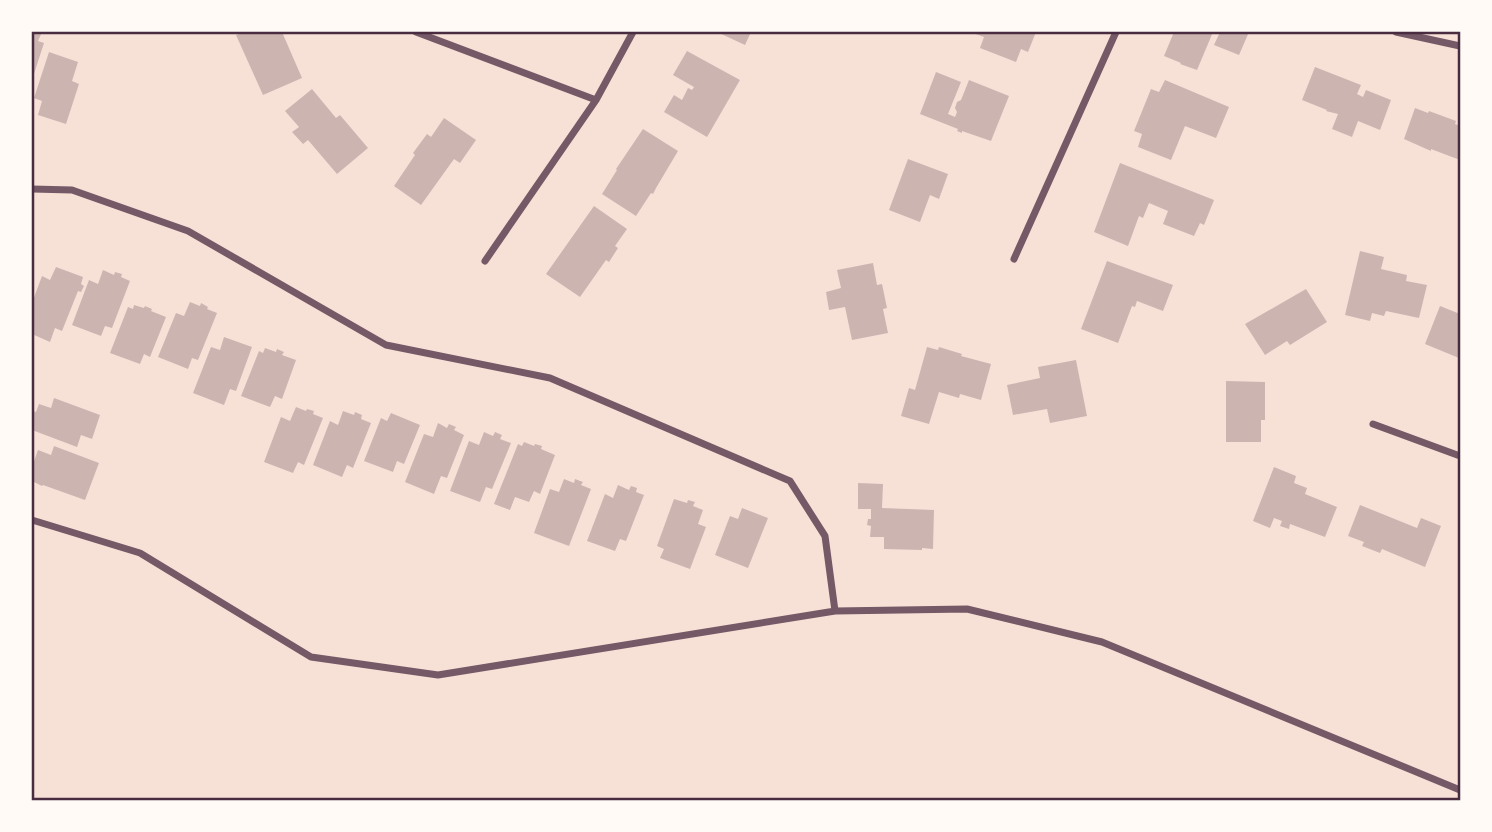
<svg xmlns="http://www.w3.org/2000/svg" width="1492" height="832" font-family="'Source Sans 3',sans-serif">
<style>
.building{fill:#ccb4b1}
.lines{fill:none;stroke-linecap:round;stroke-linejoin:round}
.minor{stroke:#755966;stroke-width:7}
.neatline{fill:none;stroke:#4a2c40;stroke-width:2.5}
</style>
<rect width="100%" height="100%" fill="#f7e1d7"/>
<path class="building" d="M32,32h10l-4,9 6,2 -12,37z
M244,32h38l20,46 -39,17 -27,-60z
M717,32h34l-6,13z
M970,32h66l-8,20 -7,-3 -5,13 -36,-14 4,-11z
M1174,32h39l-16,38 -17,-6 1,-1 -17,-7z
M1220,32h29l-10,23 -25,-10z
M687,51l53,29 -33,57 -43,-25 10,-17 8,5 6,-12 4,2 2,-3 -21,-12z
M49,52l29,10 -6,19 7,3 -13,40 -28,-9 4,-14 -8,-3z
M1315,67l46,18 -4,9 6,3 3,-7 25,10 -11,30 -22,-9 -6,16 -20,-8 6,-15 -12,-3 1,-1 -25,-10z
M936,72l25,10 -13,32 7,3 2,-5 -2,-4 2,-6 4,-2 8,-20 40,16 -18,45 -29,-10v2l-5,-2 1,-2 -38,-15z
M1165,80l64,27 -13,31 -31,-12 -14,34 -33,-13 4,-13 -8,-3 17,-42 8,3z
M312,89l24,29 4,-3 28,33 -31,26 -29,-34 -5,4 -11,-12 7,-5 -14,-16z
M1415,108l13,5 1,-2 27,10 -1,3 5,2v34l-29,-11v2l-27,-12z
M444,118l32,22 -16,23 -6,-4 -33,46 -27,-19 21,-31 -2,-2 14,-19 4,3z
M643,129l35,22 -22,37 -3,6 -2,-1 -15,23 -34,-22 15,-24 -1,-1z
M908,159l40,15 -9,25 -9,-4 -10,27 -31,-12z
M1120,163l94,37 -10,25 -4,-2 -6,13 -31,-12 5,-13 -19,-8 -6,15 -4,-2 -11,30 -34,-14z
M594,206l33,23 -12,17 3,2 -9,14 -3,-2 -26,37 -34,-23z
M1360,251l24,6 -3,12 26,6 -1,6 21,4 -8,33 -33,-7 -2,5 -12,-3 -2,8 -25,-6z
M1107,261l66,24 -10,26 -26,-10 -2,6 -3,-1 -14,37 -37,-14z
M873,263l4,22 5,-1 5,24 -4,1 5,24 -36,7 -7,-33 -16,3 -3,-18 15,-4 -4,-18z
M56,267l27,10 -2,7 3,2 -3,6 -3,-1 -16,40 -7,-3 -5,14 -18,-8v-31l10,-27 8,4z
M103,270l11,5 1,-3 7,2 -1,3 9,4 -18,47 -7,-2 -4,10 -29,-11 17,-45 9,4z
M1306,289l21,33 -37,23 -3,-4 -22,14 -20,-31z
M190,302l10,4 1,-3 7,4 -1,2 10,4 -19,47 -6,-2 -4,11 -30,-12 18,-44 8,3z
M134,305l10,3 1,-2 7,3 -1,2 15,6 -16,40 -6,-3 -4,10 -30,-11 18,-46 5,2z
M1440,306l20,8 -1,44 -34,-14z
M224,337l28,10 -16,44 -6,-2 -6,16 -31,-12 18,-46 9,3z
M927,347l11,3 1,-3 23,7 -1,2 30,8 -10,36 -21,-6 -1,4 -20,-6 -10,32 -28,-8 8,-28 6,2z
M265,348l11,4 1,-3 7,3 -2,3 14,5 -14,39 -7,-3 -5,11 -29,-11 18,-45 4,2z
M1076,360l11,56 -37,7 -3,-14 -34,6 -6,-30 33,-7 -2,-11z
M1226,381l39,1v38h-4v22h-35z
M54,398l46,17 -8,24 -11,-4 -4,12 -45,-17 2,-12 -2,-1 1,-6 3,1 3,-8 12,4z
M296,407l10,4 1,-2 7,2 -1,3 10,4 -19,47 -6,-3 -5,11 -29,-11 17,-45 9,4z
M343,411l11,4 1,-3 7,3 -1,4 10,4 -18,45 -6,-3 -5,12 -29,-12 17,-44 8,4z
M391,413l29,12 -16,39 -7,-3 -4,11 -29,-11 17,-43 6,3z
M438,423l9,5 2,-4 7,3 -2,3 10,5 -17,43 -6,-2 -7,18 -29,-12 19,-48 9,3z
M484,432l9,4 2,-4 7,3 -2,4 11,4 -19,46 -6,-2 -6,15 -30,-11 19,-50 10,4z
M524,442l10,4 1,-2 7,2 -1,3 14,6 -15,39 -6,-3 -5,11 -14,-5 -5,13 -16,-6 24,-60 4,2z
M54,446l45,17 -14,37 -42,-15 -1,1 -10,-5v-14l6,-17 13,5z
M1274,467l22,9 -2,7 13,5 -2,6 32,13 -12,30 -35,-13 -1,5 -9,-3 2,-5 -8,-3 -4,10 -17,-7z
M564,479l10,4 1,-4 8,3 -2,3 10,4 -22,57 -35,-13 16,-44 9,3z
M858,483l25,1 -1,24 52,2 -1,39 -11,-1v2l-38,-1v-12h-14l1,-11 -4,-1 1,-6h3v-10h-13z
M618,485l11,5 2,-4 6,2 -1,4 8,3 -18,46 -6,-2 -5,12 -28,-10 18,-47 8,4z
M674,499l13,4 1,-3 7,2 -2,4 10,4 -5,14 8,3 -16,42 -30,-11 4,-9 -7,-3z
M1360,505l57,23 4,-10 20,8 -16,41 -43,-18 -2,4 -18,-7 2,-4 -16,-6z
M742,508l26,10 -20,50 -33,-13 15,-39 8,3z"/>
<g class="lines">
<path class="minor" d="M416,32l180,68
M1396,32l64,14
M32,189l40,1 116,41 198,114 164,33 240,103 35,55 10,75
M1014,259l102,-227
M485,261l111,-161 37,-68
M1373,424l87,32
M32,520l108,33 171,104 127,18 397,-64 132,-2 135,33 358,148"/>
</g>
<rect width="1492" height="832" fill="none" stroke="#fffaf5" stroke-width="66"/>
<rect x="33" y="33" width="1426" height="766" class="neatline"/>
</svg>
